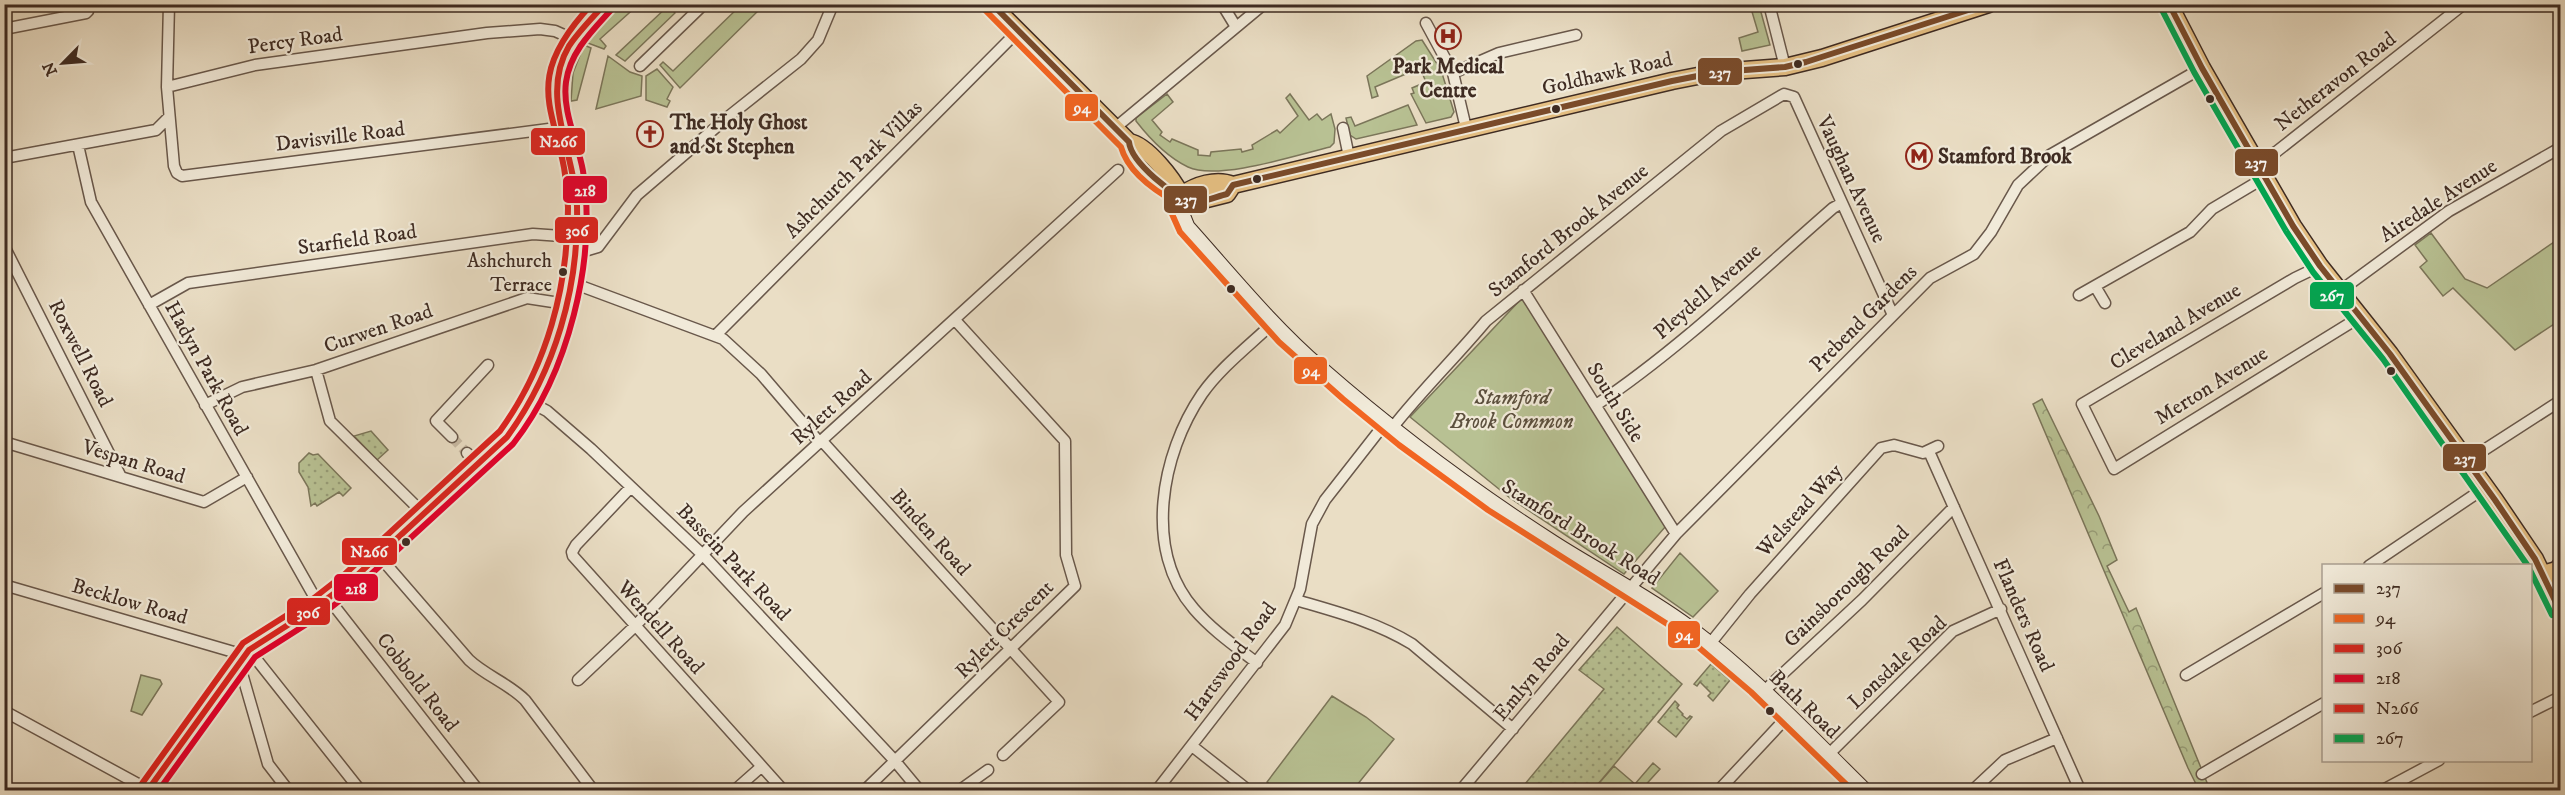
<svg xmlns="http://www.w3.org/2000/svg" width="2565" height="795" font-family="'IM FELL DW Pica',serif">
<style>
.green{fill:#b8c193;stroke:#7b765a;stroke-width:1.5}
.forest{fill:url(#forest-crowns);stroke:#7b765a;stroke-width:1.5}
.garden{fill:url(#garden-dots);stroke:#7b765a;stroke-width:1.5}
.lines{fill:none;stroke-linecap:round;stroke-linejoin:round}
.minor-tunnel{stroke:#c8baa4;stroke-width:10;stroke-dasharray:10 5;stroke-linecap:butt}
.minor-casing{stroke:#69584b;stroke-width:13}
.secondary-casing{stroke:#3e2b22;stroke-width:17}
.primary-casing{stroke:#3e2b22;stroke-width:19}
.minor{stroke:#f1ead9;stroke-width:10}
.secondary{stroke:#f1ead9;stroke-width:15}
.primary{stroke:#e5bf82;stroke-width:16}
.bus-1-casing{stroke:#f1ead9;stroke-width:10}
.bus-2-casing{stroke:#f1ead9;stroke-width:10}
.bus-3-casing{stroke:#f1ead9;stroke-width:10}
.bus-4-casing{stroke:#f1ead9;stroke-width:10}
.bus-5-casing{stroke:#f1ead9;stroke-width:10}
.bus-6-casing{stroke:#f1ead9;stroke-width:10}
.bus-1{stroke:#7a4b2a;stroke-width:6}
.bus-2{stroke:#f26522;stroke-width:6}
.bus-3{stroke:#dc241f;stroke-width:6}
.bus-4{stroke:#e4002b;stroke-width:6}
.bus-5{stroke:#dc241f;stroke-width:6}
.bus-6{stroke:#00a651;stroke-width:6}
.bus-dot{fill:#3e2b22;stroke:#f1ead9;stroke-width:2}
.labels{text-anchor:middle;stroke-width:4.5;stroke-linejoin:round;paint-order:stroke}
.bus-label{font-size:20px;fill:#3e2b22;stroke:#f1ead9;text-anchor:end}
.street-label{font-size:21px;fill:#3e2b22;stroke:#f1ead9}
.poi-label{font-size:21px;font-weight:bold;fill:#3e2b22;stroke:#f1ead9;text-anchor:start}
.park-label{font-size:21px;font-style:italic;fill:#5c503e;stroke:#f1ead9}
.line-badge{stroke:#f1ead9;stroke-width:2}
.badge-label{font-size:16px;text-anchor:middle;font-weight:bold;fill:#fff}
</style>
<defs>
<pattern id="forest-crowns" width="20" height="18" patternUnits="userSpaceOnUse" patternTransform="scale(1.5)"><rect width="20" height="18" fill="#b8c193"/><path d="M2 6a3 3 0 1 1 6 0M12 15a3 3 0 1 1 6 0" fill="none" stroke="#979d78"/></pattern>
<pattern id="garden-dots" width="8" height="8" patternUnits="userSpaceOnUse" patternTransform="scale(1.5)"><rect width="8" height="8" fill="#b8c193"/><path d="M2 2h.1M6 6h.1" fill="none" stroke="#979d78" stroke-width="1.8" stroke-linecap="round"/></pattern>
</defs>
<rect width="100%" height="100%" fill="#eadec5"/>
<filter id="stains"><feTurbulence type="fractalNoise" baseFrequency=".00333" numOctaves="4"/><feColorMatrix values="0 0 0 0 .2 0 0 0 0 .09 0 0 0 0 .02 0 0 0 .5 -.17"/></filter>
<radialGradient id="worn" r=".72"><stop offset=".6" stop-color="#630" stop-opacity="0"/><stop offset="1" stop-color="#630" stop-opacity=".3"/></radialGradient>
<path class="green" d="M742,4l22,1 -84,83 -20,-23 3,-3 10,9z
M617,5h21l-38,34 6,7 -2,3 -19,-7 13,-18z
M669,5l6,8 -50,48 -9,-6z
M1750,5h9l11,40 -28,6 -3,-13 19,-6z
M1422,40l19,30 13,42 -3,5 -25,6 -15,-29 3,-1 -2,-5 14,-6 -6,-14 -45,19 3,9 -6,2 -5,-22 49,-35z
M584,45l7,3 -14,52 -6,1 2,-28z
M608,56l22,16 12,4 -1,20 -45,13z
M657,69l16,18 -6,12 3,2 -3,6 -21,-7v-24z
M1167,94l6,8 -21,18 10,12 -2,3 10,7 2,-3 26,11v5l12,1 1,-4 30,-3 1,3 11,-3 -1,-4 25,-15 3,3 18,-17 -12,-18 4,-4 19,26 8,-6 5,6 9,-6 4,15 -1,14 -4,4c-33,8 -113,34 -142,20 -21,-10 -38,-28 -52,-46v-3z
M1408,105l9,20 -61,14 -6,-4 -4,-17 5,-1 4,9z
M2431,233l34,46 22,9 73,-50v82l-45,30 -62,-62 -10,8 -23,-29 7,-6 -12,-16z
M1523,297l143,229 -42,48 -114,-76 -100,-81z
M1680,553l38,38 -25,26 -41,-29z
M141,675l19,5 2,4 -20,31 -11,-4z
M1332,696l34,21 28,22 -41,51h-76l-10,-8z
M1653,763l7,6 -19,21h-48l21,-24 21,18z"/>
<path class="forest" d="M2042,399l57,117 18,44 -10,6 22,46 7,-4 74,182h-11l-11,-22 -155,-364z"/>
<path class="garden" d="M371,431l17,19 -11,10 -23,-24z
M309,453l4,2 5,-1 33,34 -8,8 -4,-4 -22,14 -2,-3 -4,3 -3,-19 -9,-15v-9z
M1617,627l65,57 -89,106h-73l84,-101 -25,-19z
M1711,664l19,16 -17,21 -5,-5 3,-3 -11,-11 -3,4 -3,-2z
M1675,701l4,4 -2,3 6,6 -1,1 5,4 3,-3 2,1 -16,20 -18,-15z"/>
<g class="lines">
<path class="minor-tunnel" d="M452,437l15,16"/>
<defs>
<path id="minor" d="M169,4l-2,83 7,79 3,7 5,3 382,-49
M1222,4l14,23
M1769,4l16,63
M1426,23l27,50 13,55
M4,29l82,-16 2,-2 -2,-7
M640,66l64,-62
M1453,73l46,-20 77,-18
M167,87l88,-22 232,-32 53,-4 15,2 18,8
M1115,128l149,-124
M1343,128l6,29
M78,145l13,57 228,403
M4,158l152,-28 12,-12
M2256,163l20,-11 188,-148
M4,246l117,231
M575,250h13l10,-3 39,-52 91,-78 73,-58 17,-19 15,-36
M2320,266l-25,12 -213,126 32,65 246,-152
M570,282l153,57 38,35 59,69
M2095,286l10,17
M1523,290l153,244
M2340,291l109,-80 111,-63
M2079,295l111,-63 22,-23 52,-31
M149,305l39,-22 345,-49 43,3
M716,335l302,-304
M316,370l14,51 94,93
M532,403l15,8 44,38 112,106 192,206 24,29
M205,405l37,-18 74,-17 211,-72 39,6
M1596,405c85,-57 160,-130 237,-197l9,-5
M1393,427c29,-37 63,-70 93,-106l235,-190 63,-37 10,3 98,216
M452,437l-16,-16 52,-56
M822,441l237,261 -56,53
M4,442l200,60 43,-25
M467,453l11,11
M1931,456l149,334
M2467,461l93,-60
M631,487l-55,58 -4,7 1,4 210,234
M379,556l90,104c17,16 39,23 56,40l68,90
M2369,566l117,-79
M4,585l240,70
M328,598l150,192
M1296,600c41,12 80,22 116,44l101,85
M1709,645l41,-51 131,-146 13,-3 29,8 15,-7
M249,650l111,140
M239,663l29,101 20,26
M1257,663c-22,-17 -45,-33 -63,-54 -51,-59 -33,-155 8,-215 19,-27 48,-49 71,-71
M2186,675l138,-82
M578,680l56,-53 109,-115 375,-342
M1763,692l99,-92 92,-93
M4,711l145,79
M2530,712l30,-15
M1192,746l56,44
M1828,755l125,-124 48,-22
M2202,774l122,-71
M735,790l26,-23
M865,790l210,-204 -9,-31 -1,-114 -110,-121
M960,790l28,-20
M1157,790l128,-165 15,-36 12,-65 13,-24 61,-78
M1461,790l215,-256 254,-256 44,-24 17,-22 27,-47 32,-30 152,-87
M1719,790l70,-75
M1973,790l32,-30 52,-22
M2383,790l56,-30"/>
<path id="secondary" d="M1181,195v17l6,15c43,48 85,100 134,142 72,63 151,122 232,174 45,29 92,52 135,84 64,48 119,107 176,163
M148,790l101,-140 70,-45 33,-25 155,-143c52,-60 79,-185 67,-263 -5,-28 -21,-66 -17,-94 5,-33 26,-53 48,-76"/>
<path id="primary" d="M991,4l138,138c18,3 44,37 52,53
M2169,4l33,64 91,158 27,40 70,88 105,146 40,59 25,52
M1173,192l22,10 32,-8 6,-9
M1181,195c15,-10 35,-17 52,-10l439,-104 46,-9 67,-5 37,-9 167,-54
M2543,574l14,-4 3,-4"/>
</defs>
<use href="#minor" class="minor-casing"/>
<use href="#secondary" class="secondary-casing"/>
<use href="#primary" class="primary-casing"/>
<use href="#minor" class="minor"/>
<use href="#secondary" class="secondary"/>
<use href="#primary" class="primary"/>
<defs>
<path id="bus-1" d="M992,4l137,138c2,20 45,56 65,60 9,1 24,-6 33,-8l6,-9 439,-104 46,-9 67,-5 21,-5 181,-58
M2169,4l33,64 91,158 27,40 70,88 105,146 40,59 25,52"/>
<path id="bus-2" d="M985,10l136,137c7,25 34,44 56,56
M1172,195v19l8,18 99,110 64,57 56,46 89,65 195,124 68,58 101,98"/>
<path id="bus-3" d="M148,790l101,-140 70,-45 33,-25 155,-143c48,-66 72,-149 70,-231 -2,-53 -38,-110 -8,-160 10,-15 23,-28 36,-42"/>
<path id="bus-4" d="M159,790l96,-133 69,-44 33,-26 156,-143c55,-70 84,-184 70,-273 -5,-29 -21,-59 -17,-89 4,-30 26,-51 45,-72"/>
<path id="bus-5" d="M141,785l102,-142 71,-45 32,-25 154,-142c47,-65 68,-144 68,-223 -1,-93 -57,-118 24,-204"/>
<path id="bus-6" d="M2161,8l33,64 92,159 27,41 70,87 145,207
M2530,570l22,45"/>
</defs>
<use href="#bus-1" class="bus-1-casing"/>
<use href="#bus-2" class="bus-2-casing"/>
<use href="#bus-3" class="bus-3-casing"/>
<use href="#bus-4" class="bus-4-casing"/>
<use href="#bus-5" class="bus-5-casing"/>
<use href="#bus-6" class="bus-6-casing"/>
<use href="#bus-1" class="bus-1"/>
<use href="#bus-2" class="bus-2"/>
<use href="#bus-3" class="bus-3"/>
<use href="#bus-4" class="bus-4"/>
<use href="#bus-5" class="bus-5"/>
<use href="#bus-6" class="bus-6"/>
</g>
<defs>
<symbol id="hospital-ring" viewBox="-11 -11 22 22"><circle r="9.5" fill="#f1ead9" stroke="#8f2418" stroke-width="1.5"/><path d="M-5-5h3v3.5h4V-5h3V5h-3V1.5h-4V5h-3Z" fill="#8f2418"/></symbol>
<symbol id="church-ring" viewBox="-11 -11 22 22"><circle r="9.5" fill="#f1ead9" stroke="#8f2418" stroke-width="1.5"/><path d="M-1.2-6h2.4v3.5h3.3v2.4h-3.3V6h-2.4V-.1h-3.3v-2.4h3.3Z" fill="#8f2418"/></symbol>
<symbol id="metro-ring" viewBox="-11 -11 22 22"><circle r="9.5" fill="#f1ead9" stroke="#8f2418" stroke-width="1.5"/><path d="M-5.5 5V-5H-3L0 0L3-5H5.5V5H3V-.5L0 4L-3-.5V5Z" fill="#8f2418"/></symbol>
</defs>
<g fill-rule="evenodd">
<use href="#hospital-ring" x="1433" y="21" width="30" height="30"/>
<use href="#church-ring" x="635" y="119" width="30" height="30"/>
<use href="#metro-ring" x="1904" y="141" width="30" height="30"/>
</g>
<g class="bus-dot">
<circle cx="1798" cy="64" r="5"/>
<circle cx="2210" cy="99" r="5"/>
<circle cx="1556" cy="109" r="5"/>
<circle cx="1257" cy="179" r="5"/>
<circle cx="563" cy="272" r="5"/>
<circle cx="1231" cy="289" r="5"/>
<circle cx="2391" cy="371" r="5"/>
<circle cx="406" cy="542" r="5"/>
<circle cx="1770" cy="711" r="5"/>
</g>
<g class="labels">
<g class="bus-label">
<text x="552" y="267">Ashchurch<tspan x="552" dy="24">Terrace</tspan></text>
</g>
<g class="street-label">
<text transform="translate(295 40) rotate(-8)" y="7">Percy Road</text>
<text transform="translate(1607 73) rotate(-13)" y="7">Goldhawk Road</text>
<text transform="translate(2335 81) rotate(-38)" y="7">Netheravon Road</text>
<text transform="translate(340 136) rotate(-7)" y="7">Davisville Road</text>
<text transform="translate(853 169) rotate(-45)" y="7">Ashchurch Park Villas</text>
<text transform="translate(1852 179) rotate(65)" y="7">Vaughan Avenue</text>
<text transform="translate(2438 200) rotate(-33)" y="7">Airedale Avenue</text>
<text transform="translate(1568 230) rotate(-39)" y="7">Stamford Brook Avenue</text>
<text transform="translate(357 239) rotate(-8)" y="7">Starfield Road</text>
<text transform="translate(1707 291) rotate(-41)" y="7">Pleydell Avenue</text>
<text transform="translate(1863 318) rotate(-45)" y="7">Prebend Gardens</text>
<text transform="translate(2175 326) rotate(-31)" y="7">Cleveland Avenue</text>
<text transform="translate(378 328) rotate(-19)" y="7">Curwen Road</text>
<text transform="translate(81 353) rotate(63)" y="7">Roxwell Road</text>
<text transform="translate(207 368) rotate(61)" y="7">Hadyn Park Road</text>
<text transform="translate(2211 385) rotate(-32)" y="7">Merton Avenue</text>
<text transform="translate(1616 402) rotate(58)" y="7">South Side</text>
<text transform="translate(831 407) rotate(-42)" y="7">Rylett Road</text>
<text transform="translate(134 461) rotate(17)" y="7">Vespan Road</text>
<text transform="translate(1799 510) rotate(-48)" y="7">Welstead Way</text>
<text transform="translate(931 532) rotate(48)" y="7">Binden Road</text>
<text transform="translate(1581 532) rotate(32)" y="7">Stamford Brook Road</text>
<text transform="translate(734 562) rotate(46)" y="7">Bassein Park Road</text>
<text transform="translate(1846 586) rotate(-44)" y="7">Gainsborough Road</text>
<text transform="translate(130 601) rotate(16)" y="7">Becklow Road</text>
<text transform="translate(2024 615) rotate(66)" y="7">Flanders Road</text>
<text transform="translate(661 627) rotate(48)" y="7">Wendell Road</text>
<text transform="translate(1004 629) rotate(-45)" y="7">Rylett Crescent</text>
<text transform="translate(1230 661) rotate(-54)" y="7">Hartswood Road</text>
<text transform="translate(1897 662) rotate(-43)" y="7">Lonsdale Road</text>
<text transform="translate(1531 677) rotate(-50)" y="7">Emlyn Road</text>
<text transform="translate(418 682) rotate(52)" y="7">Cobbold Road</text>
<text transform="translate(1805 704) rotate(44)" y="7">Bath Road</text>
</g>
<g class="poi-label">
<text x="1448" y="73" text-anchor="middle">Park Medical<tspan x="1448" dy="24">Centre</tspan></text>
<text x="670" y="129">The Holy Ghost<tspan x="670" dy="24">and St Stephen</tspan></text>
<text x="1938" y="163">Stamford Brook</text>
</g>
<g class="park-label">
<text x="1512" y="404">Stamford<tspan x="1512" dy="24">Brook Common</tspan></text>
</g>
</g>
<g class="line-badge">
<rect x="1697" y="57" width="46" height="29" rx="6" fill="#7a4b2a"/>
<rect x="1064" y="93" width="35" height="29" rx="6" fill="#f26522"/>
<rect x="530" y="127" width="56" height="29" rx="6" fill="#dc241f"/>
<rect x="2234" y="148" width="45" height="29" rx="6" fill="#7a4b2a"/>
<rect x="562" y="175" width="46" height="29" rx="6" fill="#e4002b"/>
<rect x="1163" y="185" width="45" height="29" rx="6" fill="#7a4b2a"/>
<rect x="554" y="216" width="45" height="28" rx="6" fill="#dc241f"/>
<rect x="2309" y="281" width="46" height="29" rx="6" fill="#00a651"/>
<rect x="1293" y="356" width="35" height="29" rx="6" fill="#f26522"/>
<rect x="2442" y="443" width="45" height="29" rx="6" fill="#7a4b2a"/>
<rect x="341" y="537" width="57" height="29" rx="6" fill="#dc241f"/>
<rect x="333" y="573" width="46" height="29" rx="6" fill="#e4002b"/>
<rect x="286" y="597" width="45" height="29" rx="6" fill="#dc241f"/>
<rect x="1667" y="620" width="34" height="29" rx="6" fill="#f26522"/>
</g>
<g class="badge-label">
<text x="1720" y="78">237</text>
<text x="1082" y="113">94</text>
<text x="558" y="147">N266</text>
<text x="2256" y="168">237</text>
<text x="585" y="196">218</text>
<text x="1186" y="205">237</text>
<text x="577" y="236">306</text>
<text x="2332" y="301">267</text>
<text x="1311" y="376">94</text>
<text x="2465" y="464">237</text>
<text x="369" y="557">N266</text>
<text x="356" y="594">218</text>
<text x="308" y="618">306</text>
<text x="1684" y="640">94</text>
</g>
<rect width="2565" height="795" fill="none" stroke="#eadec5" stroke-width="24"/>
<rect x="6" y="6" width="2553" height="783" fill="none" stroke="#3e2b22" stroke-width="3"/>
<rect x="12" y="12" width="2541" height="771" fill="none" stroke="#3e2b22" stroke-width="1.5"/>
<rect x="2322" y="564" width="210" height="198" fill="#f1ead9" stroke="#a99e90" stroke-width="1.5"/>
<rect x="2334" y="584" width="30" height="9" fill="#7a4b2a" stroke="#a99e90" stroke-width="1.5"/>
<text x="2376" y="594" font-size="18" fill="#3e2b22">237</text>
<rect x="2334" y="614" width="30" height="9" fill="#f26522" stroke="#a99e90" stroke-width="1.5"/>
<text x="2376" y="624" font-size="18" fill="#3e2b22">94</text>
<rect x="2334" y="644" width="30" height="9" fill="#dc241f" stroke="#a99e90" stroke-width="1.5"/>
<text x="2376" y="654" font-size="18" fill="#3e2b22">306</text>
<rect x="2334" y="674" width="30" height="9" fill="#e4002b" stroke="#a99e90" stroke-width="1.5"/>
<text x="2376" y="684" font-size="18" fill="#3e2b22">218</text>
<rect x="2334" y="704" width="30" height="9" fill="#dc241f" stroke="#a99e90" stroke-width="1.5"/>
<text x="2376" y="714" font-size="18" fill="#3e2b22">N266</text>
<rect x="2334" y="734" width="30" height="9" fill="#00a651" stroke="#a99e90" stroke-width="1.5"/>
<text x="2376" y="744" font-size="18" fill="#3e2b22">267</text>
<g transform="translate(63 63) rotate(245)" stroke="#f1ead9" stroke-width="4.5" paint-order="stroke">
<path d="M0-4.5L10 22L0 15L-10 22Z" fill="#3e2b22"/>
<text y="-9" font-size="16" font-weight="bold" text-anchor="middle" fill="#3e2b22">N</text>
</g>
<rect width="100%" height="100%" filter="url(#stains)"/>
<rect width="100%" height="100%" fill="url(#worn)"/>
</svg>
